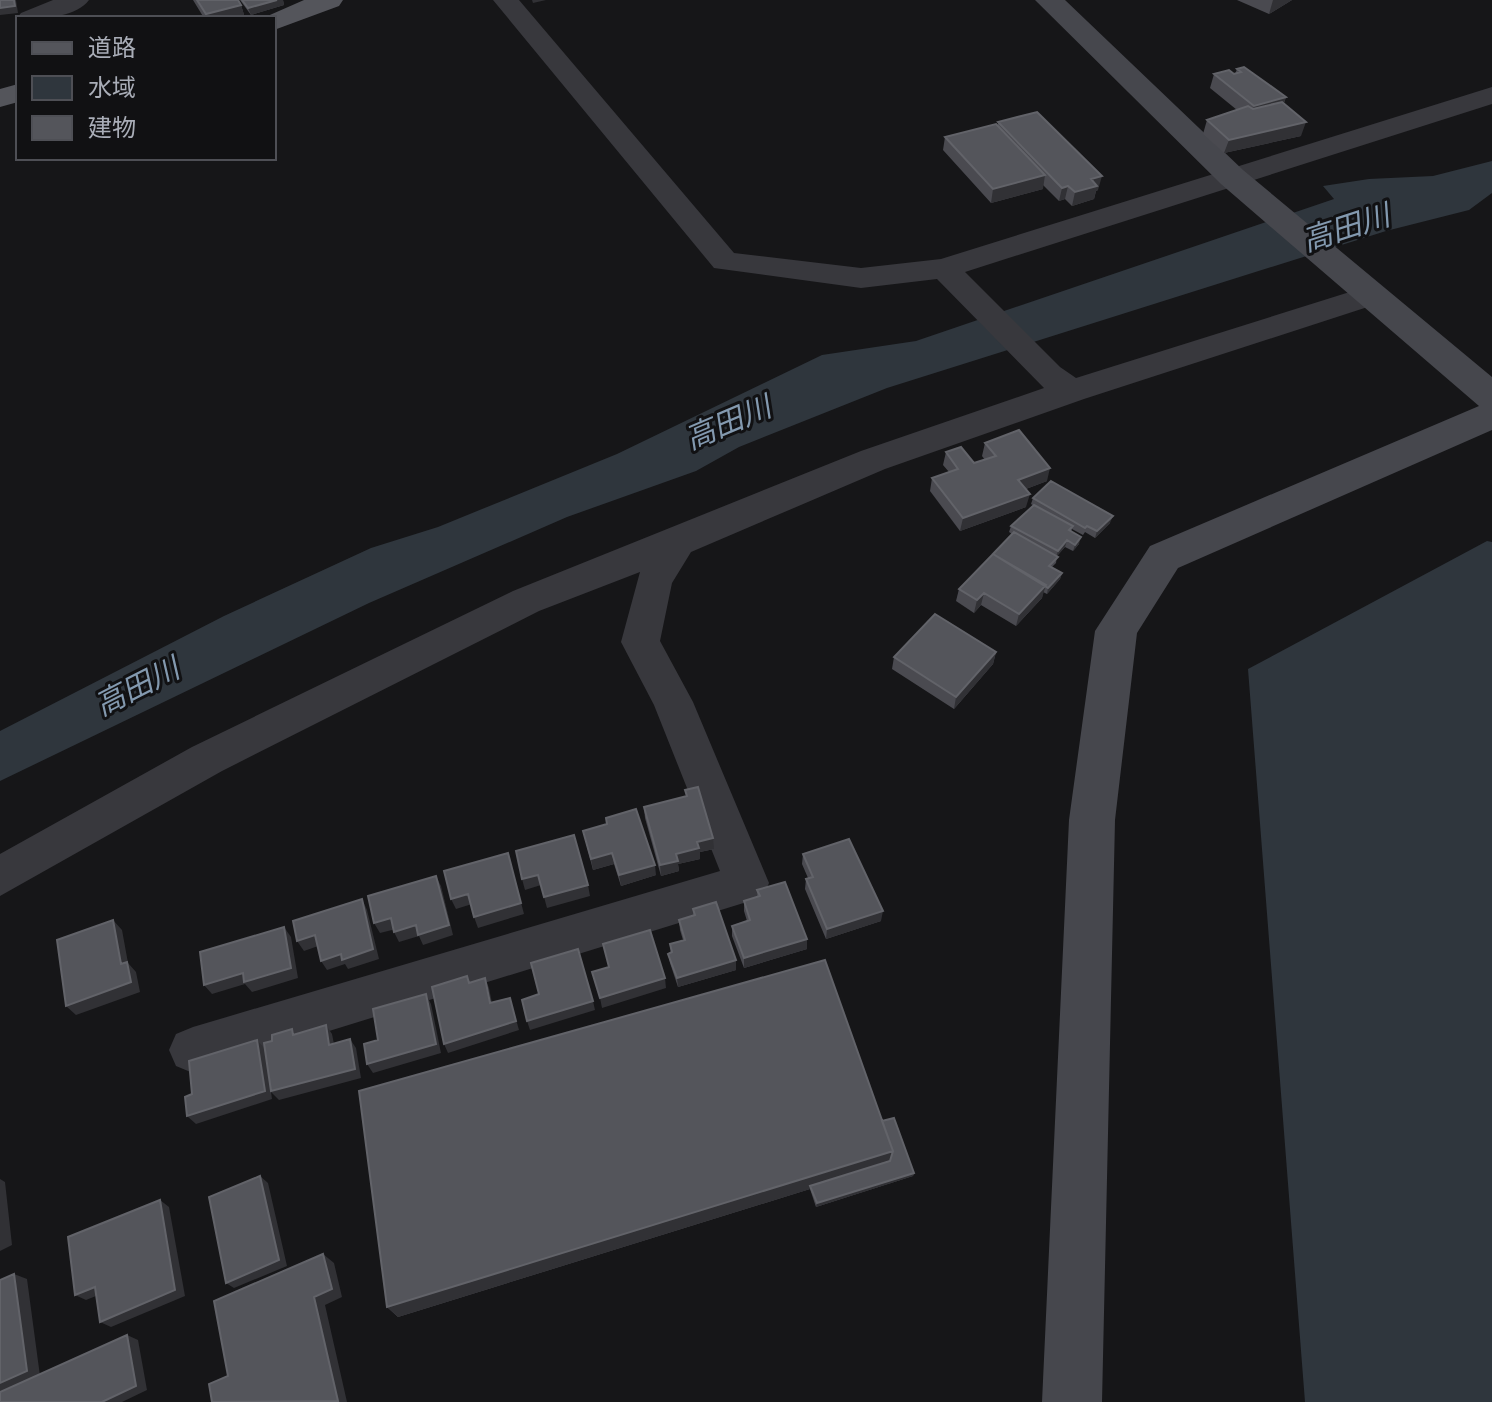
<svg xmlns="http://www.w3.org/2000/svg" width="1492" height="1402" font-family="'IBM Plex Sans','Noto Sans JP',sans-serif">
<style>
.water{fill:#2f363d}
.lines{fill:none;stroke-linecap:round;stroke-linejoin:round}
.street{fill:#38383d;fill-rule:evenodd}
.secondary{fill:#46474d;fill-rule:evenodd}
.primary{fill:#54555b;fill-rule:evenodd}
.wall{fill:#4a4a50}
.shaded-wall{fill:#313135}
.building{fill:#54555b;stroke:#626369;stroke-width:2}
.labels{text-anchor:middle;stroke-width:6;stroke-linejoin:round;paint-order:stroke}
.water-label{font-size:30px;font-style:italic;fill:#8399af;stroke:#111113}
</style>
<rect width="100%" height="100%" fill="#161618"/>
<path class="water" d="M1492,161v32l-23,17 -83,21 -499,157 -148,59 -43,24 -129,46 -198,86 -369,178v-50l224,-115 147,-68 67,-21 179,-73 205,-99 94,-14 418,-142 -11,-13 46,-7 64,-3z
M1487,541l5,1v860h-187l-57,-733z"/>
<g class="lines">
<path class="street" d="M53,0h36c-15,20 -53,18 -72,18l4,-5z
M493,0h26l215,253 127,15 80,-9 551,-172v17l-527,168 95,95 16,11 296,-93 11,3 5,7 -5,7 -299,97 -199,70 -194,83 -19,31 -12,58 33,61 76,181 -6,14 -570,176 -17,-7 -7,-16 7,-16 17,-7 527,-156 -66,-166 -33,-63 19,-70 -101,39 -317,160 -222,125v-42l192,-107 321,-156 348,-140 183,-63 -107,-109 -76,9 -147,-20z"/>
<path class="secondary" d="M1035,0h30l178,170 249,207v53l-314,138 -41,65 -22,187 -13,582h-60l27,-582 26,-189 55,-85 329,-140 -258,-222z"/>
<path class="primary" d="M304,0h39l-4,6 -65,24v-12h-11z
M18,84v18l-18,5v-18z"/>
</g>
<path class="wall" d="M193,0h45l3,5 4,13h-41z
M240,0h43l1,5 -33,10z
M1237,0h55l-23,14z
M1237,69l49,28 -2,6 17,33 -77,17 -21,-19 4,-14 30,-10 -27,-22 4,-14h21z
M998,122l100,68 -2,1 -2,8 -22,7 -7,-7 -6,2 -16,-16v4l-52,14 -48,-53 2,-13 53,-11z
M985,443l62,38 -21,8v18l-66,24 -30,-40 2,-13 17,-6 -6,-7 3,-13 28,11 11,-3 -3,-4z
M1033,498l77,25 -15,15 -10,-6 -2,3 -11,-6 -1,3 8,12 -6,7 -8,-4 -8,9 -1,7 -4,4 10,6 -2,6 -13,15 -4,-2 -1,6 -26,28 -35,-21 -7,8 -18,-12 3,-12 53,-55 -3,-2 2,-6 23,-20 -3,-2z
M996,652l-3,12 -39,45 -62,-40 2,-12z
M685,790l29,59 -14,3v7l-22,5 1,7 -18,5 -16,-58 -1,-11 42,-10z
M583,831l73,44 -35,11 -7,-22 -21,6z
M803,854l78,67 -55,18 -21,-50 1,-10 2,-1 -6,-14z
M757,890l50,49v10l-63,19 -12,-32v-10l15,-5 -3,-10v-10l13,-4z
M693,909l43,61 -58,17 -8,-24 -2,-9 3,-1 -1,-9 13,-4 -3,-10 -1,-10 14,-5z
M882,1121l32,52 -1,3 -97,31 -6,-18 -412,128 -11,-10z"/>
<path class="shaded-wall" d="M14,0h2l2,13 -18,2v-7z
M277,0h6l1,5 -33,10 -3,-7z
M532,0h14l-13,3z
M1273,0h19l-23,14z
M241,5l4,13h-38l-1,-4z
M1286,97l-5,14 -32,9 5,-14z
M1306,122l-5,14 -77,17 5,-13z
M1045,175l-2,14 -52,14 2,-14z
M1102,176l-4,14 -2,1 -2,8 -22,7 3,-14 16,-13z
M1068,186l-3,13 -6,2 3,-13z
M1050,468l-3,13 -32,12 3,-13z
M1030,494l-4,13 -66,24 3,-13z
M1113,516l-3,7 -15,15 2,-7z
M1081,537l-2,7 -6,7 2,-6z
M1067,540l-2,7 -9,10 2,-6z
M1062,573l-2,6 -13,15 1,-6z
M1046,585l-4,13 -26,28 3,-12z
M984,593l-3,12 -7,8 3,-13z
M996,652l-3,12 -39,45 2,-12z
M713,838l1,11 -14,3v7l-22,5 1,7 -18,5 -1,-11 16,-11 21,-12z
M612,853l2,11 -21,6 -2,-11z
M511,864l13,50 -46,14 -4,-11z
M655,865l1,10 -35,11 -2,-11z
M538,875l3,10 -16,5 -3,-11z
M436,876l5,10 12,49 -30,10 -4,-9 -20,6 -5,-10z
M588,885l2,11 -43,12 -3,-11z
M468,894l4,10 -16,5 -5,-10z
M362,899l5,11 12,49 -31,10 -3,-5 -18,6 -6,-9z
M883,911l-2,10 -55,18 1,-10z
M391,918l5,11 -16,4 -6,-10z
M113,920l9,10 6,33 8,9 4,20 -64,23 -10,-9 55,-42z
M284,927l7,10 7,41 -46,14 -7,-8 -33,10 -8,-9z
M315,935l6,10 -17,6 -7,-10z
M807,939v10l-63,19v-10z
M736,960v10l-58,17 -1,-9z
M485,978l4,10 5,25 -4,-10z
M665,978l1,10 -64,20 -2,-10z
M426,994l5,10 10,49 -68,20 -6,-9z
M510,998l9,32 -71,23 -4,-9z
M593,1001l2,9 -65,20 -3,-9z
M326,1025l6,9 4,20 -7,-9z
M350,1039l6,9 5,30 -82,22 -8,-8 1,7 -76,25 -9,-8 70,-76 8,9 6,42z
M893,1151l-4,14 -79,21v3l-412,128 -11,-10z
M914,1173l-1,3 -97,31 1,-4z
M260,1176l8,7 19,83 -53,22 -8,-5z
M0,1179l5,3 7,63 -12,6z
M160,1200l9,7 16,89 -74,31 -11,-5z
M323,1254l11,9 8,34 -17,8 22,97h-11l-22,-105z
M14,1274l13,5 13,97 -40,17v-10z
M95,1287l11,5 -20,8 -11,-5z
M127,1335l11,5 9,50 -25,12h-20z"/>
<path class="building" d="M0,0h14l1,6 -15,2z
M197,0h41l3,5 -35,9z
M242,0h35l-29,8z
M1244,67l42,30 -32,9 -40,-32 15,-4 5,4 7,-2 -4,-3z
M1282,102l24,20 -77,18 -22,-20 41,-14 5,3z
M1037,112l65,64 -11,3 6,7 -22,6 -7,-6 -6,2 -64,-66z
M996,124l49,51 -52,14 -48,-52z
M1019,430l31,38 -32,12 12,14 -67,24 -31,-40 26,-9 -12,-17 15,-5 13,16 22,-7 -11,-13z
M1051,481l62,35 -16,15 -10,-5 -2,2 -52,-30z
M1034,505l39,21 -4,4 12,7 -6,8 -8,-5 -9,11 -47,-25z
M1014,532l44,25 -9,9 13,7 -14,15 -55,-34 -1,1z
M993,554l53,31 -27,29 -35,-21 -7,7 -18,-11z
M935,614l61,38 -40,45 -62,-40z
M698,787l15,51 -16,4 2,6 -23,6 2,7 -18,4 -16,-58 43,-11 -2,-6z
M636,809l19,56 -36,10 -7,-22 -21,6 -8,-28 24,-7 -1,-6z
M574,835l14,50 -44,12 -6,-22 -16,4 -6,-28z
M849,839l34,72 -56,18 -21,-50 7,-2 -10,-23z
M508,853l13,50 -47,14 -6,-23 -17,5 -7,-28z
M436,876l13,49 -31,10 -2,-10 -22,7 -3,-14 -17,5 -6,-27z
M785,882l22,57 -63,19 -12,-32 18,-6 -6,-19 16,-5 -3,-6z
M362,899l11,50 -31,11 -1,-6 -20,7 -6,-26 -18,6 -4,-20z
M716,902l20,58 -59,18 -9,-24 4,-2 -2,-8 15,-4 -6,-20 16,-5 -2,-6z
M113,920l8,44 6,-2 4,20 -65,24 -9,-66z
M284,927l7,41 -47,14 -1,-9 -39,12 -4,-33z
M650,930l15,48 -65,20 -8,-26 17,-5 -6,-23z
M578,949l15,52 -66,20 -5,-21 17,-6 -8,-31z
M825,960l68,191 -506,156 -28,-216z
M467,976l2,7 16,-5 5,25 20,-5 6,23 -72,23 -12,-57z
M426,994l10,50 -69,20 -3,-20 14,-4 -5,-31z
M326,1025l3,20 21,-6 5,30 -84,22 -7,-48 8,-2v-6l20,-6 1,6z
M257,1040l8,51 -78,25 -2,-19 7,-3 -3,-33z
M894,1118l20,55 -97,30 -7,-17 80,-25 3,-10 -11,-30z
M260,1176l19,84 -53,23 -17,-86z
M160,1200l15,90 -75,32 -5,-35 -20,8 -7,-58z
M323,1254l9,35 -18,8 24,104 -126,1 -3,-18 19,-8 -14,-75z
M14,1274l13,97 -27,12v-103z
M127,1335l9,51 -34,16h-102v-10z"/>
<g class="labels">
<g class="water-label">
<text transform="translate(1346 228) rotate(-18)" y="10">高田川</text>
<text transform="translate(728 423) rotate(-23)" y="10">高田川</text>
<text transform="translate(137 687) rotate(-27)" y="10">高田川</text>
</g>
</g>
<rect x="16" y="16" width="260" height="144" fill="#111113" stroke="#4e4f55" stroke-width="2"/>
<rect x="32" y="42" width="40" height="12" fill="#54555b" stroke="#4e4f55" stroke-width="2"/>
<text x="88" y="56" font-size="24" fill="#a9adb7">道路</text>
<rect x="32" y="76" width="40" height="24" fill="#2f363d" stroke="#4e4f55" stroke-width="2"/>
<text x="88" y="96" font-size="24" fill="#a9adb7">水域</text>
<rect x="32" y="116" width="40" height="24" fill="#54555b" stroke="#4e4f55" stroke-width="2"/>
<text x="88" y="136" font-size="24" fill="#a9adb7">建物</text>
</svg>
